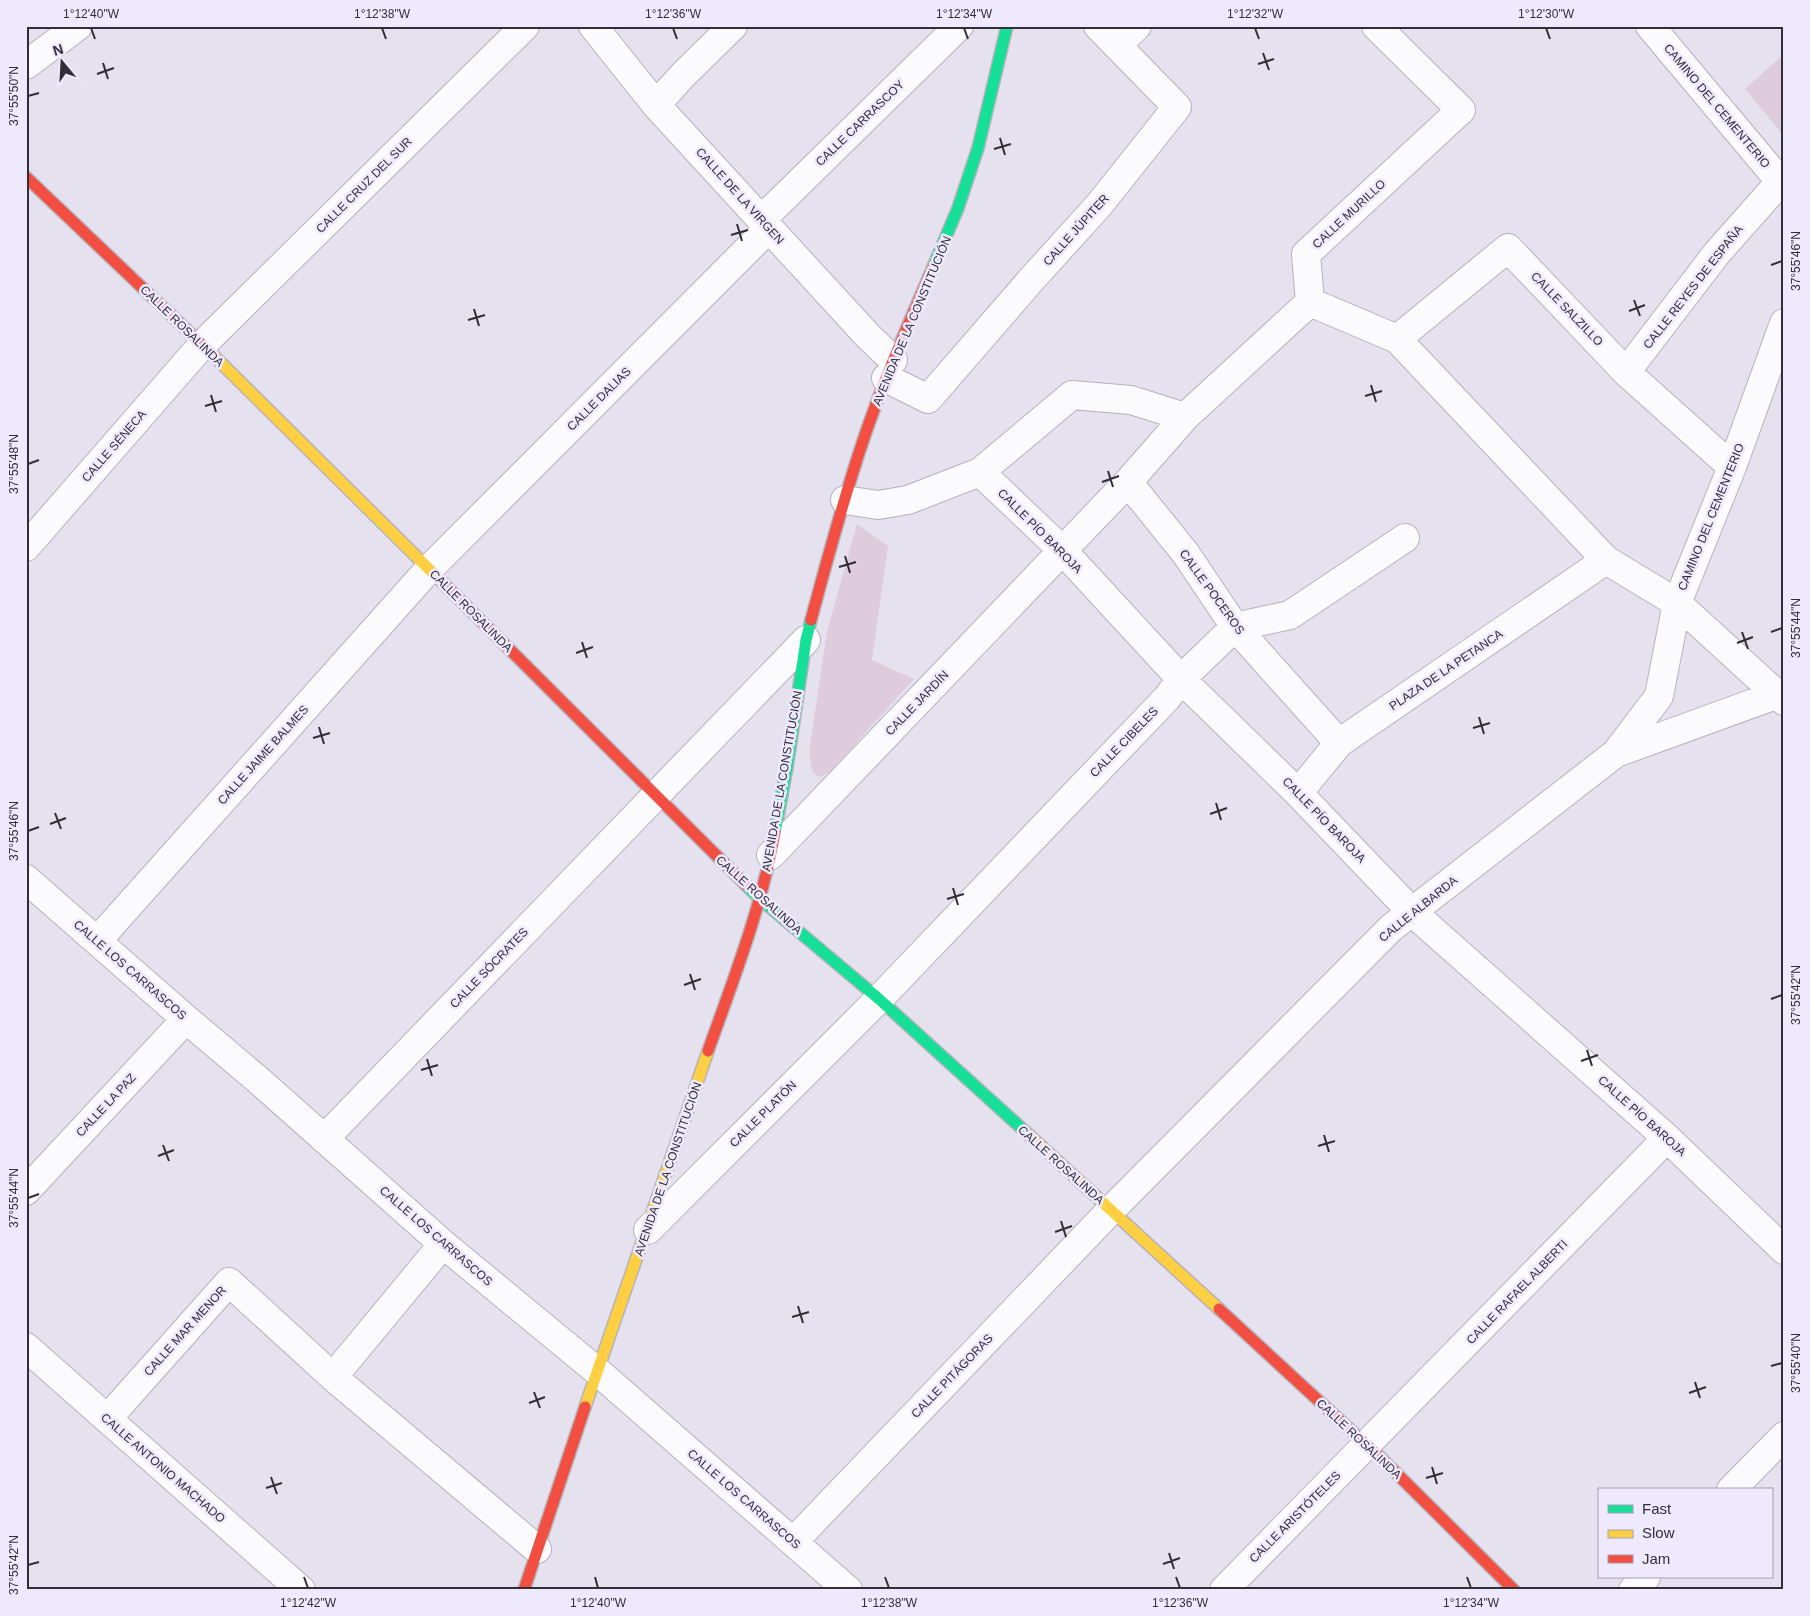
<svg xmlns="http://www.w3.org/2000/svg" width="1810" height="1616" font-family="Helvetica,sans-serif">
<style>
.green{fill:#deccdc}
.lines{fill:none;stroke-linecap:round;stroke-linejoin:round}
.street-casing{stroke:#b5b2bc;stroke-width:30}
.fast-casing{stroke:#b5b2bc;stroke-width:14}
.slow-casing{stroke:#b5b2bc;stroke-width:14}
.jam-casing{stroke:#b5b2bc;stroke-width:14}
.street{stroke:#fbfafc;stroke-width:28}
.fast{stroke:#16e098;stroke-width:11}
.slow{stroke:#ffcf43;stroke-width:11}
.jam{stroke:#f24e42;stroke-width:11}
.ticks{fill:none;stroke:#312e37;stroke-width:2}
.labels{text-anchor:middle;stroke-width:5;stroke-linejoin:round;paint-order:stroke}
.street-label{font-size:12px;fill:#312e37;stroke:#efe9fd}
.neatline{fill:none;stroke:#312e37;stroke-width:2}
.ticks-label{font-size:12px;text-anchor:middle;fill:#312e37}
</style>
<rect width="100%" height="100%" fill="#e5e1ee"/>
<path class="green" d="M1784,54v82l-39,-47z
M857,524l31,22 -16,114 42,19 -85,94 -11,4 -6,-6 -3,-19 18,-120z"/>
<g class="lines">
<defs>
<path id="street" d="M593,26l63,79 211,230 26,25
M1650,26l134,160
M1117,45l20,-19
M26,65l52,-39
M656,105l27,-30 50,-49
M761,220l198,-194
M1310,302l87,37 209,221 71,43 -18,93 -43,57
M1784,323l-52,144 -55,136 107,98
M1397,339l111,-91 118,124 106,95
M1626,372l91,-119 63,-71
M886,378l42,21 103,-119 68,-75 78,-98 -79,-81
M980,472l92,-77 59,5 54,17
M1128,482l58,72 49,73 104,116
M845,500l33,5 30,-5 72,-28 82,78 119,129 117,114 114,119 255,226 117,112
M26,547l176,-202 323,-319
M1298,793l41,-50 267,-183
M771,855l357,-373 57,-65 125,-115 -4,-48 155,-144 -85,-84
M26,879l160,140 71,60 186,165 154,127 251,219
M97,941l332,-372 340,-341
M324,1139l482,-499
M26,1191l160,-172
M648,1230l231,-231 288,-301 14,-19 54,-52 55,-12 115,-77
M443,1244l-110,133 204,172
M26,1347l275,243
M107,1419l122,-137 104,95
M1731,1490l53,-54
M793,1542l318,-332 280,-282 225,-175 168,-61
M1224,1590l443,-452
M1633,1590l13,-13"/>
<path id="fast" d="M934,265l24,-57 20,-60 29,-122
M775,832l12,-65 19,-127 5,-20
M746,885l13,13 120,101 150,136"/>
<path id="slow" d="M214,356l229,227
M1029,1135l190,174
M585,1407l123,-356"/>
<path id="jam" d="M26,177l188,179
M443,583l303,302
M811,620c16,-60 32,-120 52,-179 20,-60 46,-118 71,-176
M708,1051c25,-70 54,-145 67,-219
M1219,1309l164,151 131,130
M524,1590l61,-183"/>
</defs>
<use href="#street" class="street-casing"/>
<use href="#fast" class="fast-casing"/>
<use href="#slow" class="slow-casing"/>
<use href="#jam" class="jam-casing"/>
<use href="#street" class="street"/>
<use href="#fast" class="fast"/>
<use href="#slow" class="slow"/>
<use href="#jam" class="jam"/>
</g>
<path class="ticks" d="M91,28l4,11M382,28l4,11M673,28l4,11M964,28l4,11M1255,28l4,11M1546,28l4,11M1263,53l6,17M103,63l5,16M1258,64l16,-5M97,74l17,-6M28,96l11,-3M1000,138l5,17M994,149l17,-5M737,224l5,17M731,235l17,-5M1771,265l11,-4M1634,300l6,16M474,309l5,17M1629,311l16,-6M468,320l17,-5M1371,385l5,17M211,395l5,17M1365,396l17,-5M205,406l17,-5M28,464l11,-4M1108,471l5,16M1102,482l17,-6M845,556l5,17M839,567l17,-5M1742,632l6,17M1771,632l11,-4M582,642l5,16M1737,643l16,-6M576,653l17,-6M1479,717l5,17M319,727l5,17M1473,728l17,-5M313,738l17,-5M1216,803l5,17M55,813l6,16M1210,814l17,-6M50,824l16,-6M28,831l11,-4M953,888l5,17M947,899l17,-5M690,974l5,16M684,985l17,-6M1771,999l11,-4M1587,1050l5,16M427,1059l5,17M1581,1061l17,-6M421,1070l17,-5M1324,1135l5,17M163,1145l6,16M1318,1146l17,-5M158,1156l16,-6M28,1198l11,-4M1061,1221l5,16M1055,1232l17,-6M798,1306l5,17M792,1317l17,-5M1771,1366l11,-3M1695,1382l5,16M534,1392l6,16M1689,1393l17,-6M529,1403l16,-6M1432,1467l5,17M271,1477l6,17M1426,1478l17,-5M266,1488l16,-5M1169,1553l5,16M1163,1564l17,-6M28,1565l11,-3M304,1577l4,11M595,1577l3,11M885,1577l4,11M1176,1577l4,11M1467,1577l4,11"/>
<g class="labels">
<g class="street-label">
<text transform="translate(1717 106) rotate(50)" y="4">CAMINO DEL CEMENTERIO</text>
<text transform="translate(860 123) rotate(-44)" y="4">CALLE CARRASCOY</text>
<text transform="translate(364 185) rotate(-45)" y="4">CALLE CRUZ DEL SUR</text>
<text transform="translate(740 196) rotate(48)" y="4">CALLE DE LA VIRGEN</text>
<text transform="translate(1349 214) rotate(-43)" y="4">CALLE MURILLO</text>
<text transform="translate(1076 230) rotate(-48)" y="4">CALLE JÚPITER</text>
<text transform="translate(1693 287) rotate(-52)" y="4">CALLE REYES DE ESPAÑA</text>
<text transform="translate(1567 309) rotate(46)" y="4">CALLE SALZILLO</text>
<text transform="translate(912 321) rotate(-67)" y="4">AVENIDA DE LA CONSTITUCIÓN</text>
<text transform="translate(182 326) rotate(44)" y="4">CALLE ROSALINDA</text>
<text transform="translate(599 399) rotate(-45)" y="4">CALLE DALIAS</text>
<text transform="translate(114 446) rotate(-49)" y="4">CALLE SÉNECA</text>
<text transform="translate(1711 517) rotate(-68)" y="4">CAMINO DEL CEMENTERIO</text>
<text transform="translate(1040 531) rotate(45)" y="4">CALLE PÍO BAROJA</text>
<text transform="translate(1212 592) rotate(54)" y="4">CALLE POCEROS</text>
<text transform="translate(471 611) rotate(45)" y="4">CALLE ROSALINDA</text>
<text transform="translate(1446 670) rotate(-34)" y="4">PLAZA DE LA PETANCA</text>
<text transform="translate(917 703) rotate(-46)" y="4">CALLE JARDÍN</text>
<text transform="translate(1124 742) rotate(-46)" y="4">CALLE CIBELES</text>
<text transform="translate(263 755) rotate(-48)" y="4">CALLE JAIME BALMES</text>
<text transform="translate(782 781) rotate(-80)" y="4">AVENIDA DE LA CONSTITUCIÓN</text>
<text transform="translate(1324 820) rotate(46)" y="4">CALLE PÍO BAROJA</text>
<text transform="translate(759 895) rotate(42)" y="4">CALLE ROSALINDA</text>
<text transform="translate(1418 909) rotate(-39)" y="4">CALLE ALBARDA</text>
<text transform="translate(489 968) rotate(-46)" y="4">CALLE SÓCRATES</text>
<text transform="translate(130 970) rotate(41)" y="4">CALLE LOS CARRASCOS</text>
<text transform="translate(106 1105) rotate(-47)" y="4">CALLE LA PAZ</text>
<text transform="translate(763 1114) rotate(-45)" y="4">CALLE PLATÓN</text>
<text transform="translate(1642 1116) rotate(42)" y="4">CALLE PÍO BAROJA</text>
<text transform="translate(1061 1165) rotate(42)" y="4">CALLE ROSALINDA</text>
<text transform="translate(668 1169) rotate(-71)" y="4">AVENIDA DE LA CONSTITUCIÓN</text>
<text transform="translate(436 1236) rotate(41)" y="4">CALLE LOS CARRASCOS</text>
<text transform="translate(1517 1292) rotate(-46)" y="4">CALLE RAFAEL ALBERTI</text>
<text transform="translate(185 1331) rotate(-48)" y="4">CALLE MAR MENOR</text>
<text transform="translate(952 1376) rotate(-46)" y="4">CALLE PITÁGORAS</text>
<text transform="translate(1359 1439) rotate(43)" y="4">CALLE ROSALINDA</text>
<text transform="translate(163 1468) rotate(41)" y="4">CALLE ANTONIO MACHADO</text>
<text transform="translate(744 1499) rotate(41)" y="4">CALLE LOS CARRASCOS</text>
<text transform="translate(1295 1517) rotate(-45)" y="4">CALLE ARISTÓTELES</text>
</g>
</g>
<rect width="1810" height="1616" fill="none" stroke="#efe9fd" stroke-width="55"/>
<rect x="1598" y="1488" width="175" height="90" fill="#efe9fd" stroke="#a39eae"/>
<rect x="1608" y="1505" width="25" height="8" fill="#16e098" stroke="#a39eae"/>
<text x="1642" y="1514" font-size="15" fill="#312e37">Fast</text>
<rect x="1608" y="1530" width="25" height="8" fill="#ffcf43" stroke="#a39eae"/>
<text x="1642" y="1538" font-size="15" fill="#312e37">Slow</text>
<rect x="1608" y="1555" width="25" height="8" fill="#f24e42" stroke="#a39eae"/>
<text x="1642" y="1564" font-size="15" fill="#312e37">Jam</text>
<g transform="translate(62 62) rotate(342)" stroke="#efe9fd" stroke-width="4" paint-order="stroke">
<path d="M0-4L9 19L0 12L-9 19Z" fill="#312e37"/>
<text y="-8" font-size="14" font-weight="bold" text-anchor="middle" fill="#312e37">N</text>
</g>
<rect x="28" y="28" width="1754" height="1560" class="neatline"/>
<g class="ticks-label">
<text x="91" y="18">1°12'40"W</text>
<text x="382" y="18">1°12'38"W</text>
<text x="673" y="18">1°12'36"W</text>
<text x="964" y="18">1°12'34"W</text>
<text x="1255" y="18">1°12'32"W</text>
<text x="1546" y="18">1°12'30"W</text>
<text transform="translate(14 96) rotate(-90)" y="4">37°55'50"N</text>
<text transform="translate(1796 261) rotate(-90)" y="4">37°55'46"N</text>
<text transform="translate(14 464) rotate(-90)" y="4">37°55'48"N</text>
<text transform="translate(1796 628) rotate(-90)" y="4">37°55'44"N</text>
<text transform="translate(14 831) rotate(-90)" y="4">37°55'46"N</text>
<text transform="translate(1796 995) rotate(-90)" y="4">37°55'42"N</text>
<text transform="translate(14 1198) rotate(-90)" y="4">37°55'44"N</text>
<text transform="translate(1796 1363) rotate(-90)" y="4">37°55'40"N</text>
<text transform="translate(14 1565) rotate(-90)" y="4">37°55'42"N</text>
<text x="308" y="1607">1°12'42"W</text>
<text x="598" y="1607">1°12'40"W</text>
<text x="889" y="1607">1°12'38"W</text>
<text x="1180" y="1607">1°12'36"W</text>
<text x="1471" y="1607">1°12'34"W</text>
</g>
</svg>
